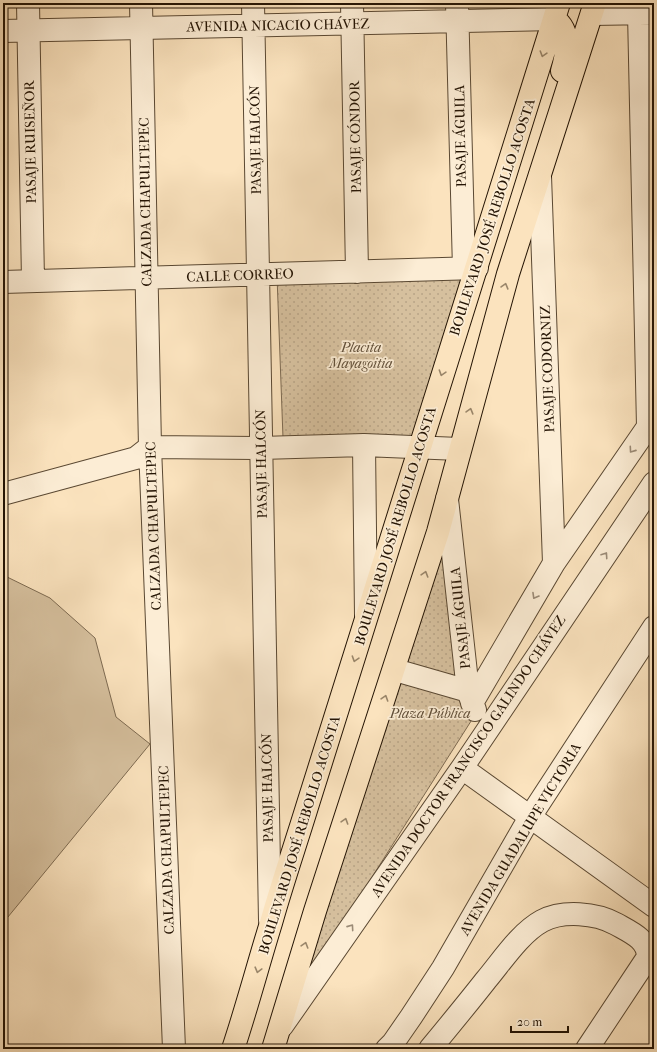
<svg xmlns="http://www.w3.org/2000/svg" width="657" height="1052" font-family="'IM FELL French Canon',serif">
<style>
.green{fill:#d6c09e;stroke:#7d6a51}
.park{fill:url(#park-dots);stroke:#7d6a51}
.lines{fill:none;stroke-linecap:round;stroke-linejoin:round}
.minor-casing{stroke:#5a4832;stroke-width:24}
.major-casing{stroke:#241404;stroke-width:24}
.minor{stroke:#fcedd5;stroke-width:22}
.major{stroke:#fbe3be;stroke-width:22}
.oneway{stroke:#9a866a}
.oneway2{stroke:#9b8b77}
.labels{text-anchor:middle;stroke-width:3.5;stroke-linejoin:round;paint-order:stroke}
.street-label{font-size:14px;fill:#241404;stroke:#fcedd5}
.park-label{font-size:14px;font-style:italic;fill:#62503a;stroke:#fcedd5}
</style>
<defs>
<pattern id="park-dots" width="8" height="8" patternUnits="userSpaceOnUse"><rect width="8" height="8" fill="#d6c09e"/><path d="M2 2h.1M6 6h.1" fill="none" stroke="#b8a486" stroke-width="1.8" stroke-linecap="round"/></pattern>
</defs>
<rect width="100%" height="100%" fill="#fbe3be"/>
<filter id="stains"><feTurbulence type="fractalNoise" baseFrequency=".005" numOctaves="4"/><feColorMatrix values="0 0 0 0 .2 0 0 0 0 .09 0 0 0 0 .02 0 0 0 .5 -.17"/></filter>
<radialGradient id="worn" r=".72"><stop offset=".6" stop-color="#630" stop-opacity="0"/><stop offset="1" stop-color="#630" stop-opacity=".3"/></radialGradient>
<path class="green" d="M3,575l47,23 45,40 21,79 34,27 -147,179z"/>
<path class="park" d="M473,273l-54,166 -136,-1 -6,-162z
M448,537l25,181 -174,274z"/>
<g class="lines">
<defs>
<path id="minor" d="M28,3l5,278
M141,3l9,444 24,602
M253,3l17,917
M352,3l5,269
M457,3l7,266
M639,13l9,414
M592,14l62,-1
M3,31l551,-12
M540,176l14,387
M3,282l474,-14
M364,445l2,170
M3,494l133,-36 14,-11 111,1 103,-3 95,4
M447,499l21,192 7,19
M395,670l73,21
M472,703l82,-140 100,-145
M462,768l192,138
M282,1026l180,-258 192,-285
M387,1049l6,-6 18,-26 32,-49 87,-151 124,-190
M430,1049c19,-23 38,-46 56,-69 16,-19 34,-47 56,-59 21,-11 54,-8 74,3 14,8 32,15 32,33l-61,92"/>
<path id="major" d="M554,19c17,11 13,35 8,52
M233,1049c14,-42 25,-84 38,-126 11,-39 24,-77 36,-116 86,-268 167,-536 252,-804
M273,1049l42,-138 123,-379 70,-258 87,-271"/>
</defs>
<use href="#minor" class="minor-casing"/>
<use href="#major" class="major-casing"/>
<use href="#minor" class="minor"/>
<use href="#major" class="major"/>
</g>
<defs><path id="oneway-chevron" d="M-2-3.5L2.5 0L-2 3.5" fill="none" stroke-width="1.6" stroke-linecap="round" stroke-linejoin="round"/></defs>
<g class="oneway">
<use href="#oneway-chevron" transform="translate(543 54) rotate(107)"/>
<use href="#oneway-chevron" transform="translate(505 286) rotate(-74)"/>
<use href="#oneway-chevron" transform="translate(442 373) rotate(108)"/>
<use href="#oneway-chevron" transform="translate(470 411) rotate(-74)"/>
<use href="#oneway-chevron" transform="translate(425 574) rotate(-73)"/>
<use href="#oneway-chevron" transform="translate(355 659) rotate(108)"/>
<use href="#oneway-chevron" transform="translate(385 698) rotate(-72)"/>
<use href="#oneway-chevron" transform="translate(345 821) rotate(-72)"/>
<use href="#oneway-chevron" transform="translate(305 945) rotate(-73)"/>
<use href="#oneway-chevron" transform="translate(258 970) rotate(105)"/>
</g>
<g class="oneway2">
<use href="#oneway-chevron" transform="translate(632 450) rotate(125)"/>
<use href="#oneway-chevron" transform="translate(605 555) rotate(-56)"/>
<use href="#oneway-chevron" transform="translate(535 596) rotate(120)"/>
<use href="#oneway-chevron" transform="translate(351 927) rotate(-55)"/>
</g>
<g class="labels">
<g class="street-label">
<text transform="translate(278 25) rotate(-1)" y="5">AVENIDA NICACIO CHÁVEZ</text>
<text transform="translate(460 136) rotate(-91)" y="5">PASAJE ÁGUILA</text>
<text transform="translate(355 137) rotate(-91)" y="5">PASAJE CÓNDOR</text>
<text transform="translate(255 140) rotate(-91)" y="5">PASAJE HALCÓN</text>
<text transform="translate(30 142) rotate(-91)" y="5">PASAJE RUISEÑOR</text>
<text transform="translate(145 202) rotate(-91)" y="5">CALZADA CHAPULTEPEC</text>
<text transform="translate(492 217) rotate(-72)" y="5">BOULEVARD JOSÉ REBOLLO ACOSTA</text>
<text transform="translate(240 275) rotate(-2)" y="5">CALLE CORREO</text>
<text transform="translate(547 369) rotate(-92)" y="5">PASAJE CODORNIZ</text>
<text transform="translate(261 464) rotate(-91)" y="5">PASAJE HALCÓN</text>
<text transform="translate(153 526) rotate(-92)" y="5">CALZADA CHAPULTEPEC</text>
<text transform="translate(395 526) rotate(-73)" y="5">BOULEVARD JOSÉ REBOLLO ACOSTA</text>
<text transform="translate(460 618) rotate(-96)" y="5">PASAJE ÁGUILA</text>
<text transform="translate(468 756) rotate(-56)" y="5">AVENIDA DOCTOR FRANCISCO GALINDO CHÁVEZ</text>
<text transform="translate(267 788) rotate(-91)" y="5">PASAJE HALCÓN</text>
<text transform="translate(299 835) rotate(-73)" y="5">BOULEVARD JOSÉ REBOLLO ACOSTA</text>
<text transform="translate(520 839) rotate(-59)" y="5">AVENIDA GUADALUPE VICTORIA</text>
<text transform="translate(166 850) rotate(-92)" y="5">CALZADA CHAPULTEPEC</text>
</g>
<g class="park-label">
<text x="361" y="352">Placita<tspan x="361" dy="16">Mayagoitia</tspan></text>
<text x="430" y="718">Plaza Pública</text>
</g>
</g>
<rect width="657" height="1052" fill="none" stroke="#fbe3be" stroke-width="16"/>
<rect x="4" y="4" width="649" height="1044" fill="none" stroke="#241404" stroke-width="2"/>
<rect x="8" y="8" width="641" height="1036" fill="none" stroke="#241404"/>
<path d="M511 1026v6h57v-6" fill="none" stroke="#241404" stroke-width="2"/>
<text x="517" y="1026" font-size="12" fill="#241404" stroke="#fcedd5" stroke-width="3" paint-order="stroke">20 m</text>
<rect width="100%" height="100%" filter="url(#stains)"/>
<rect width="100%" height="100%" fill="url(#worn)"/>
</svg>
